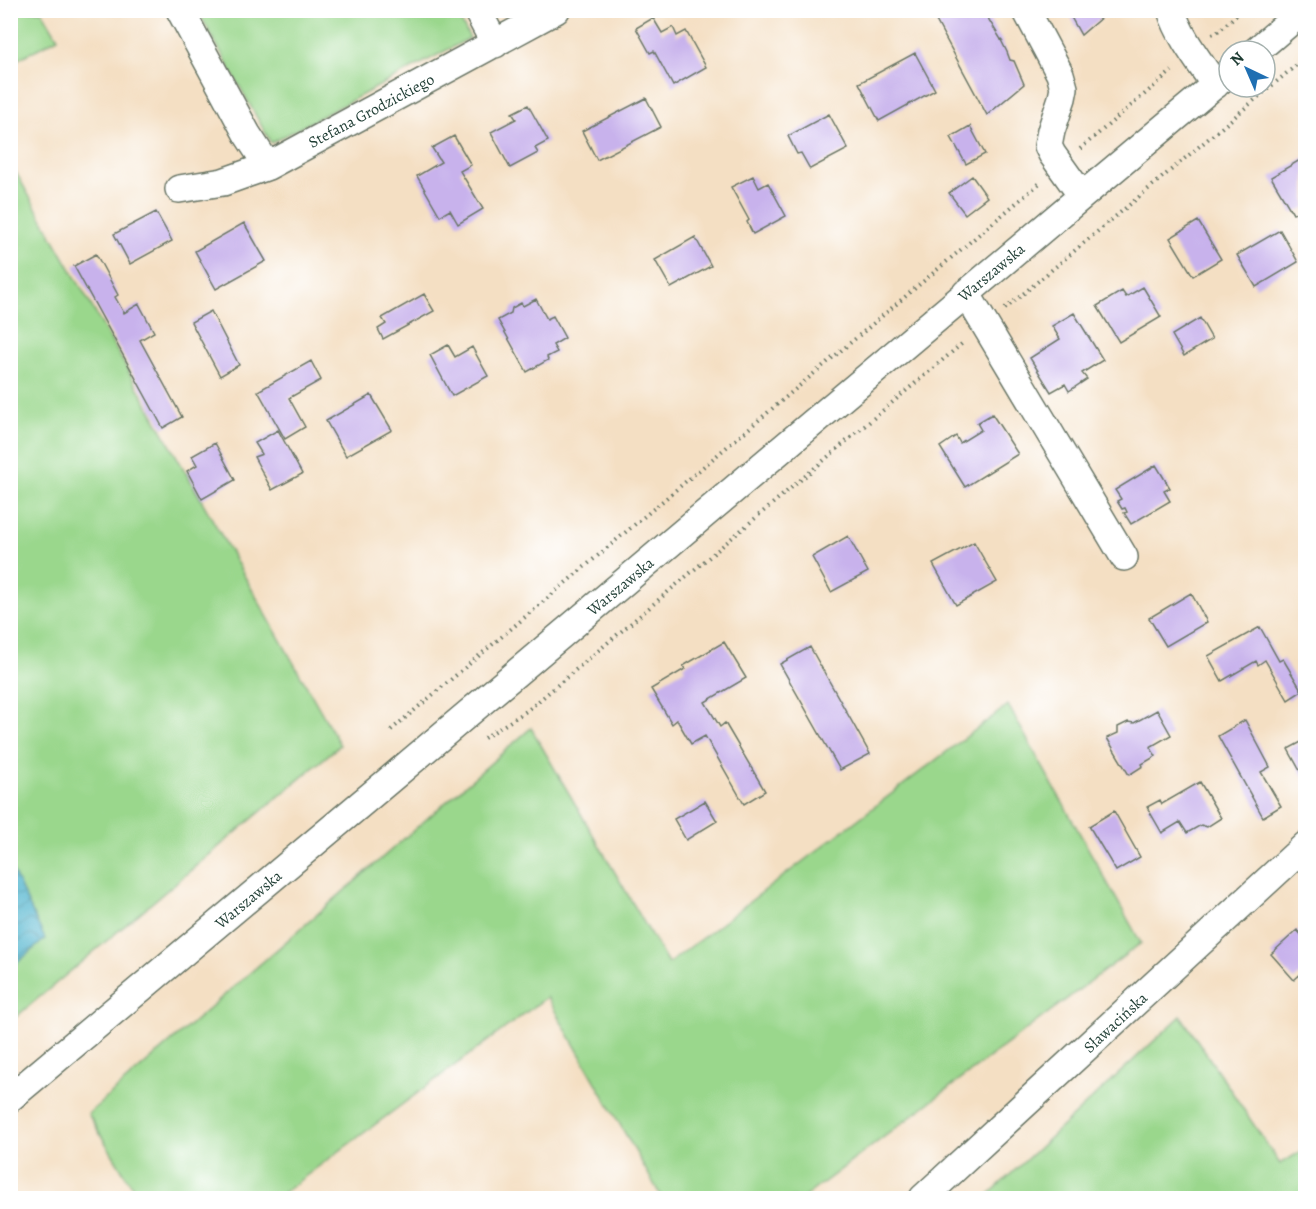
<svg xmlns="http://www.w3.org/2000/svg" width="1316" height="1209" font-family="Alegreya,serif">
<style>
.grass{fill:#9ad78c;stroke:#5c8a60;stroke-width:1.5}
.water{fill:url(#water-waves);stroke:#367880;stroke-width:1.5}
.building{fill:#c8b2ec}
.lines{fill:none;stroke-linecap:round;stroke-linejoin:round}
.minor-casing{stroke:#6a7666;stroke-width:30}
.path{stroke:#6a7666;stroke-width:4;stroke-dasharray:1.5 4.5;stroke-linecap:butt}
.minor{stroke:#fff;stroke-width:27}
.labels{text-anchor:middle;stroke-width:6;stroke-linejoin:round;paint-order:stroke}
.street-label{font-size:16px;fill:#1f3d34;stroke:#fff}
</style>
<defs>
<pattern id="water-waves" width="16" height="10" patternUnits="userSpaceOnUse" patternTransform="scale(1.5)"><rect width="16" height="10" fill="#4eb3cd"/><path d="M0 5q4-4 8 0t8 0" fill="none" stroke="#4093a7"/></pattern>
</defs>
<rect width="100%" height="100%" fill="#fff"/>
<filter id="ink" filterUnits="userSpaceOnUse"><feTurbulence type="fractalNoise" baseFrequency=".0167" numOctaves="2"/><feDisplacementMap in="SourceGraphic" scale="12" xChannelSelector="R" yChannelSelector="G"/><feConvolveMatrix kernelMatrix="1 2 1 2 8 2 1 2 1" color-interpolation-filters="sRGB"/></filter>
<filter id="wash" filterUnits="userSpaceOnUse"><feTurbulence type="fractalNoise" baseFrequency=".008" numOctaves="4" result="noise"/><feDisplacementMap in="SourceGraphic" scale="24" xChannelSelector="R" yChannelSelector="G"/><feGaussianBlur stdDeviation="1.35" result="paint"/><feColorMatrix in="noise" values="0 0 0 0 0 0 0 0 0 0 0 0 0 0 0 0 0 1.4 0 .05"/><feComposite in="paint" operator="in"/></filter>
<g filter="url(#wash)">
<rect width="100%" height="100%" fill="#f4dfc3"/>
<path class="grass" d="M11,10l31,1 16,27 -47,25z
M198,11h257l15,27 -199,105z
M10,162l330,583 -329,276h-1z
M1008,705l133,238 -338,255h-141l-115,-201 -271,201h-137l-51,-84 443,-386 137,236z
M1181,1016l99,148 25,-15v49h-320z"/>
<path class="water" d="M10,865l35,74 -34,29h-1z"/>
<g id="blocks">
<path class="building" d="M930,10h54l6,7h-2l1,3 11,18 2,2h-1l6,12 3,8 4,1 10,23 -37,31 -53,-98 -1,1z
M1067,10h43l-29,25z
M653,18l9,15 11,-6 4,9 9,-5 20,36 -33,19 -19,-35 -4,2 -14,-25z
M915,53l20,37 -56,31 -20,-38z
M646,98l15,29 -64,33 -15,-29z
M528,105l20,36 -13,7 3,5 -28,15 -19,-36 25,-13 -4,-6z
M829,114l19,35 -38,20 -9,-16 -4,1 -9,-18z
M970,126l15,28 -19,10 -15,-27z
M454,136l17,29 -11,6 23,38 -25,15 -8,-14 -10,6 -23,-40 24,-14 -9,-14z
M1305,157v50l-12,7 -22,-37z
M753,176l6,12 9,-5 18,33 -33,18 -6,-12 2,-2 -18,-33z
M972,176l15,21 -22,17 -16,-21z
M156,212l16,29 -42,23 -16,-30z
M1198,221l23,38 -28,17 -23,-38z
M244,223l22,38 -50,28 -21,-38z
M1280,230l18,32 -42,25 -19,-32z
M695,237l16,29 -40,22 -16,-28z
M96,254l22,41 -3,2 9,16 15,-9 15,28 -14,8 42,77 -19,11 -89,-162z
M1143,287l18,30 -42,25 -22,-36 25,-15 4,6z
M424,294l10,17 -51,28 -5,-10 8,-5 -4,-6z
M536,299l11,20 6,-3 12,22 -12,7 4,7 -10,5 1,3 -21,12 -29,-52 13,-7 1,-5 9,-5 2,3z
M211,311l28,54 -19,11 -29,-54z
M1074,313l29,47 -21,13 5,6 -18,12 -4,-7 -14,8 -21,-34 30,-19 -8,-13z
M1200,318l12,21 -28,17 -12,-21z
M448,345l7,12 17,-10 16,29 -36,20 -22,-41z
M311,361l10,19 -32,18 16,29 -20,12 -27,-48z
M371,395l21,35 -46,26 -20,-35z
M992,414l26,40 -53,33 -25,-40 16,-11 4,7 21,-13 -4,-7z
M278,430l24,44 -30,16 -18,-33 8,-3 -7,-11z
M215,443l20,37 -33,19 -15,-28 10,-6 -5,-9z
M1156,465l14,23 -6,3 6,10 -39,23 -7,-11 3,-1 -2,-4 -3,1 -5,-8 4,-2 -6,-9z
M848,536l20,36 -37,20 -19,-35z
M974,542l23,40 -41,23 -23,-41z
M1191,593l16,29 -41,24 -17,-28z
M1260,627l19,34 4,-2 19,32 -14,9 -23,-40 -7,5 -2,-4 -34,20 -14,-25z
M724,642l22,36 -41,24 15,25 5,-4 40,68 -21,13 -39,-68 -14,8 -14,-24 -5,4 -21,-35 34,-20 -2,-3z
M810,647l60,107 -30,16 -60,-106z
M1157,710l14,25 -21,12 6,9 -14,8 1,2 -14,9 -22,-37 11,-5v-6l10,-5 6,1z
M1245,720l25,47 -9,5 20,34 -18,11 -45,-81z
M1305,740v40l-17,-31z
M1200,782l21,36 -14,9 -6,-2 -14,8 -7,-11 -18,11 -15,-26 13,-7 2,4z
M705,801l12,20 -31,19 -12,-21z
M1114,811l26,46 -24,14 -27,-45z
M1297,930l8,9v31l-11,10 -23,-26z"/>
</g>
</g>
<g filter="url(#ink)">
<use href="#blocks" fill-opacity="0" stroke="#6a7666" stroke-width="1.5"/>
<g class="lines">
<defs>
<path id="minor" d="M180,10l67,124 21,32
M477,10l18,34
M1026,10l34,64 4,14 -2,10 -11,33 -3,15 4,8 30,42
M1171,10c9,28 28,51 44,75
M1256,51l48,-41
M179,189l44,-7 45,-16 288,-156
M966,293l158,264
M10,1098l371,-311 701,-591 147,-123
M923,1198l383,-353"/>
</defs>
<use href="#minor" class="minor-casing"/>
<path class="path" d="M1212,34l5,-2 25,-22
M1080,149l92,-78
M1005,309l301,-252
M391,730l649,-547
M484,738l44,-28 436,-368"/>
<use href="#minor" class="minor"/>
</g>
</g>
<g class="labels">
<g class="street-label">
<text transform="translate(371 110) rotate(-28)" y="6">Stefana Grodzickiego</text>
<text transform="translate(991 272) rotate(-40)" y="6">Warszawska</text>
<text transform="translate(620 586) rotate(-40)" y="6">Warszawska</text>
<text transform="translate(248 899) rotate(-40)" y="6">Warszawska</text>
<text transform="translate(1115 1022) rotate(-43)" y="6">Sławacińska</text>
</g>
</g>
<rect width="1316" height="1209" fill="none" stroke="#fff" stroke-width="36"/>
<g transform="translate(1247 69) rotate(316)"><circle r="28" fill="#ffffff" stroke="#a5b1ae" stroke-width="1.5"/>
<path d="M0-4.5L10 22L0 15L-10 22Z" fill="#1f6fb2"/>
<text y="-9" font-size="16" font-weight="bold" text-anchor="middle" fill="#1f3d34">N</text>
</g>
</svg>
